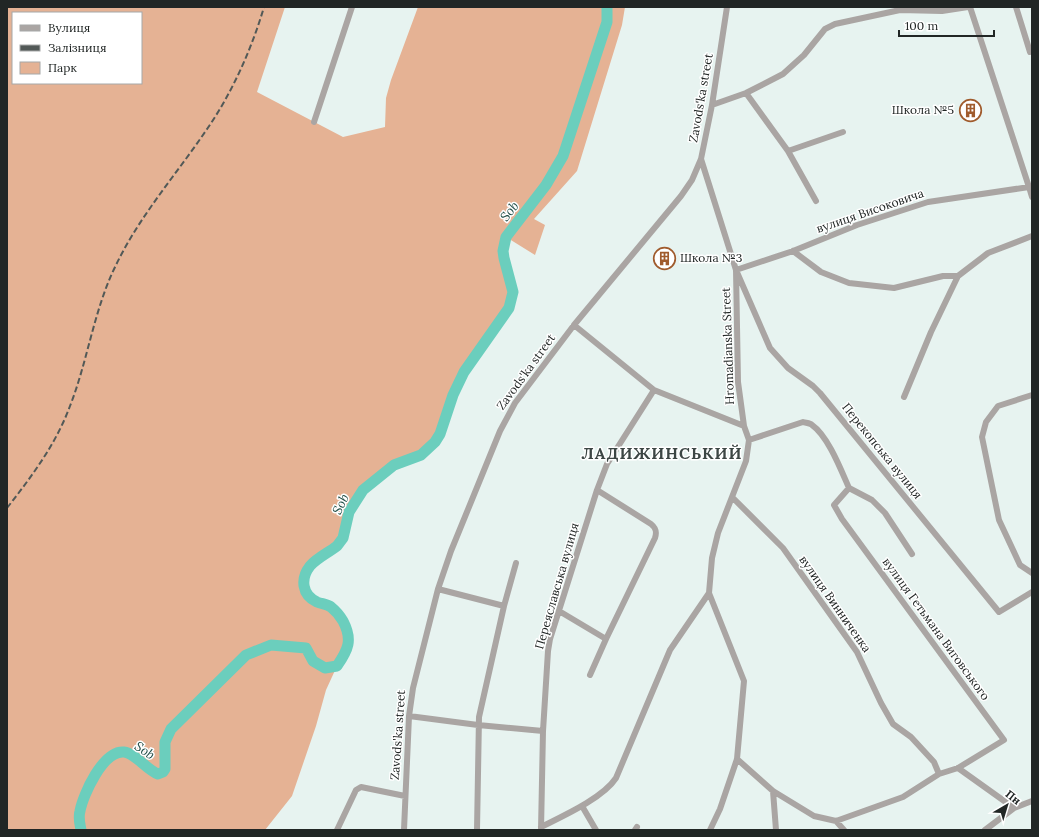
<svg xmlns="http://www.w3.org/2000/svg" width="1039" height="837" font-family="Lora,serif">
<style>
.green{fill:#e5b294;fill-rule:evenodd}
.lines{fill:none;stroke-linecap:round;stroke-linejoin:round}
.river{stroke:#6bcebd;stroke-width:11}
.street{stroke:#aaa5a3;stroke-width:6}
.rail{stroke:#525957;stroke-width:2;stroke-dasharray:6 3;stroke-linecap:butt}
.labels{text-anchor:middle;stroke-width:3;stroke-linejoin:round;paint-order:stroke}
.street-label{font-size:12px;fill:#212625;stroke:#fff}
.poi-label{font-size:12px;fill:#212625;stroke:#fff;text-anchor:end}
.water-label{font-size:13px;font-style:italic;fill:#224e47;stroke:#fff}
.district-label{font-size:16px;font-weight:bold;letter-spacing:1px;fill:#3c4644;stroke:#fff}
</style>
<rect width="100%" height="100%" fill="#e7f3f0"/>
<path class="green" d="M7,7h278l-28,85 86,45 42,-10 1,-29 5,-18 27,-73h207l-3,18 -45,146 -43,48 11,6 -10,30 -29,-18 -3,13 1,8 9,34 -4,16 -45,64 -11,23 -13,39 -5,8 -14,13 -27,10 -31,25 -14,22 -6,26 -6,8 -28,21 -4,9 -2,11 1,4 6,6 22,11 6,6 9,15 2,6v8l-5,12 -7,11 -11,24 -10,36 -24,70 -27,34h-258zM13,13h128v70h-128z"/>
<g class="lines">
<path class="river" d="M81,830c-1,-6 -3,-12 -1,-19 3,-16 23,-61 44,-59 11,1 23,18 34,22l5,-2 2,-3v-27l6,-13 75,-74 25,-10 35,3 7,13 12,7 12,-2c11,-16 16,-26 6,-45 -3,-5 -7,-10 -12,-14 -4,-3 -9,-3 -14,-5 -15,-7 -17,-23 -7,-36 7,-8 18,-13 27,-20l6,-8 6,-26 14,-22 31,-25 27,-10 14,-13 5,-8 13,-39 11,-23 45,-64 4,-16 -9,-34 -1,-7 3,-14 40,-52 17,-29 44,-134v-15"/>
<path class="street" d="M970,7l59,180
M1016,7l14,45
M746,93l42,58 28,50
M712,105l34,-12 37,-19 21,-19 21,-26 10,-5 65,-14 42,1 26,-4
M314,122l38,-115
M788,151l55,-19
M701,159l35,111 2,112 6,44 5,14 -3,21 -28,72 -6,25 -3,35 35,88 -7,78 -17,50 -10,21
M1032,197l-3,-10 -101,15 -71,23 -64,26 -57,19 34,78 18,20 25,18 7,7 179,219 33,-20
M793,251l28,21 28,11 45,5 49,-12h15l30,-23 44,-17
M574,325l80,65 90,36
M1032,395l-34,11 -12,16 -4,15 17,83 21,45 12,8
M904,397l27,-65 27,-56
M749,440l54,-18c3,1 7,1 9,3 16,11 29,45 37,63l23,12 13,13 27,41
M733,498l50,50 74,104 24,51 12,21 18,13 23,25 5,12
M438,589l66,17
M559,611l47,28
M590,675l16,-36 49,-101c2,-6 1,-10 -4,-14l-54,-34
M409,716l69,9 65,6
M737,759l36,32 41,25 22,5 67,-24 36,-23 19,-6 46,-28 -162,-221 -8,-14 15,-17
M958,768l56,40
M773,791l3,39
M582,806l14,24
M836,821l8,9
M541,827c22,-11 62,-29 75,-49l54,-128 39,-57
M337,830l19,-40 5,-3 44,9
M404,830l5,-114 4,-28 25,-99 13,-38 49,-120 15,-28 59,-78 107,-129 11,-16 9,-21 11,-54 15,-98
M477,830l2,-113 25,-111 12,-43
M541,830l2,-99 5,-80 2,-12 47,-149 10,-26 47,-74
M635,830l2,-3
M985,830l29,-22 18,-7"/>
<path class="rail" d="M7,508c25,-32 49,-64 63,-102 18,-46 24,-97 46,-141 23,-48 59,-89 89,-133 26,-37 46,-81 59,-125"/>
</g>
<defs>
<symbol id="building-ring" viewBox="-11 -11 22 22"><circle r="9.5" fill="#fff" stroke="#a05b2d" stroke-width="1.5"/><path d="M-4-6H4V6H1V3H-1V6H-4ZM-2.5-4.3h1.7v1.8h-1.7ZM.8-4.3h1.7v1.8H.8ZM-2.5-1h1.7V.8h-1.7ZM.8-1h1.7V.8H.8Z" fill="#a05b2d"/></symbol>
</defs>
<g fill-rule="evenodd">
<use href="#building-ring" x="958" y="98" width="25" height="25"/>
<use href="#building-ring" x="652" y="246" width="25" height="25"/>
</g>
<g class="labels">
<g class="street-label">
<text transform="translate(701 98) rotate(-80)" y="4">Zavods'ka street</text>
<text transform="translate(870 211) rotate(-19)" y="4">вулиця Високовича</text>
<text transform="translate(728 346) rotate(-92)" y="4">Hromadianska Street</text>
<text transform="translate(526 372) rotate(-54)" y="4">Zavods'ka street</text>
<text transform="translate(882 451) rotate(51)" y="4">Перекопська вулиця</text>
<text transform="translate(557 586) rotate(-74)" y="4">Переяславська вулиця</text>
<text transform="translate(835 604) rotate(55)" y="4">вулиця Винниченка</text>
<text transform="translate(936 629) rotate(54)" y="4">вулиця Гетьмана Виговського</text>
<text transform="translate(398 735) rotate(-86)" y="4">Zavods'ka street</text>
</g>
<g class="poi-label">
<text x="954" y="114">Школа №5</text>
<text x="680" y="262" text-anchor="start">Школа №3</text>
</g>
<g class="water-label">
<text transform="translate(509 211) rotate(-52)" y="5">Sob</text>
<text transform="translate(340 504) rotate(-64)" y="5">Sob</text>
<text transform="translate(145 750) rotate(34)" y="5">Sob</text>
</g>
<g class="district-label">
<text x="662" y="459">ЛАДИЖИНСЬКИЙ</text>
</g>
</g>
<rect width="1039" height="837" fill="none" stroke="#212625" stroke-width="16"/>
<rect x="12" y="12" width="130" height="72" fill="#ffffff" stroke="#a6a8a8"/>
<rect x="20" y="25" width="20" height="6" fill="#aaa5a3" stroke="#a6a8a8"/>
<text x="48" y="32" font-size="12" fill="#212625">Вулиця</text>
<rect x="20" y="45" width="20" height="6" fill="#525957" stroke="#a6a8a8"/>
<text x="48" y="52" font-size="12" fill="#212625">Залізниця</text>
<rect x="20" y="62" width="20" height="12" fill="#e5b294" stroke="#a6a8a8"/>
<text x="48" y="72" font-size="12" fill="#212625">Парк</text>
<g transform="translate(1007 805) rotate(38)" stroke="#ffffff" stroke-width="3" paint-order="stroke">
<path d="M0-3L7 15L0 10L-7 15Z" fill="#212625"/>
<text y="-6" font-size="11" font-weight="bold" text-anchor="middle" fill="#212625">Пн</text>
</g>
<path d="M899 30v6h95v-6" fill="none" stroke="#212625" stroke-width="2"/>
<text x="905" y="30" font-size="12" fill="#212625" stroke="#ffffff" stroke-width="3" paint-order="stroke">100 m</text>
</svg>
